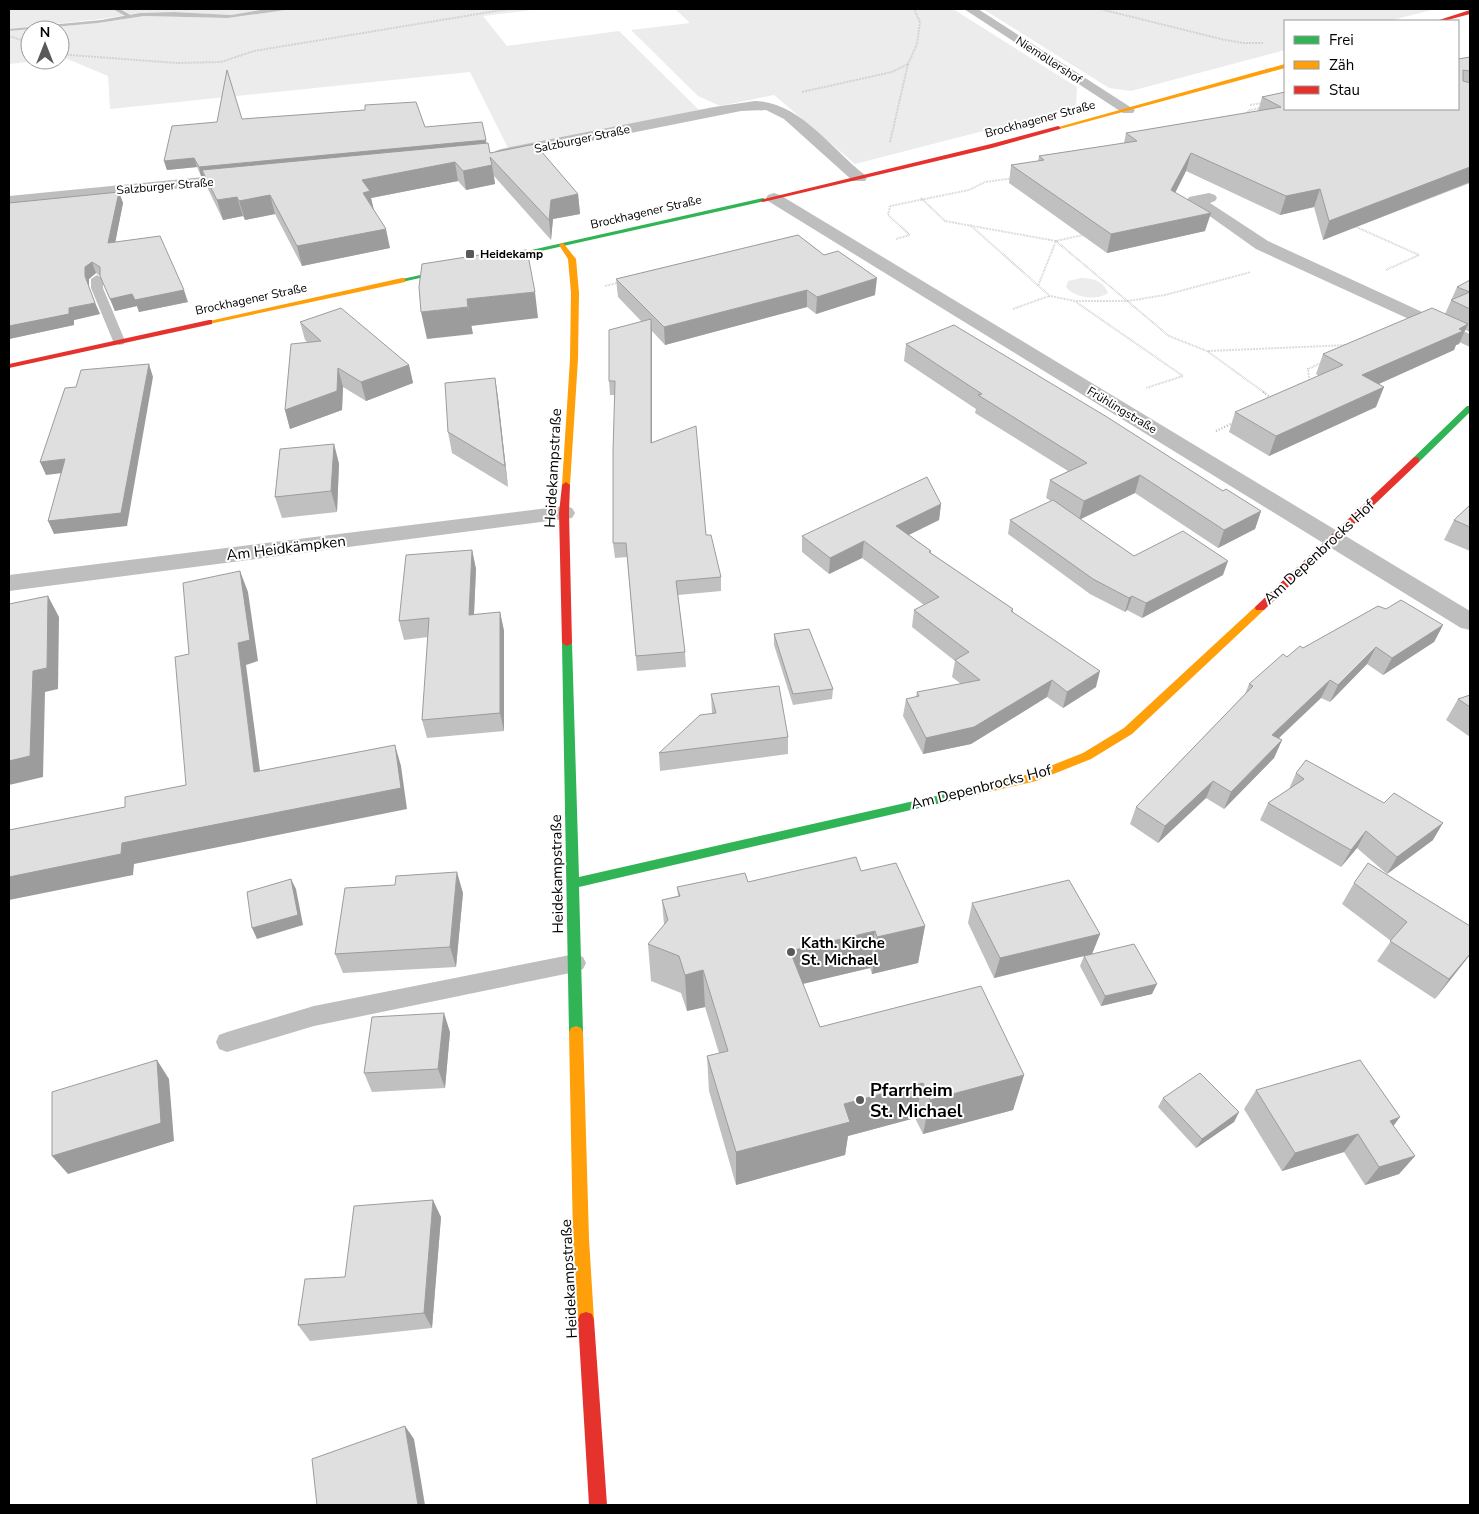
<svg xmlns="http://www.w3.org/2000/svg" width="1479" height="1514" font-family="'Nunito Sans',sans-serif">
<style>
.green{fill:#ececec}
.water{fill:#bfbfbf}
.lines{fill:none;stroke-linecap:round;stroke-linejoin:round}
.stream{fill:#bfbfbf;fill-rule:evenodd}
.path-far1{stroke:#b9b9b9;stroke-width:2;stroke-dasharray:0.5 1;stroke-linecap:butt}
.path{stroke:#b9b9b9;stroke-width:2.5;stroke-dasharray:1 2;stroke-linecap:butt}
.lane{fill:#bebebe;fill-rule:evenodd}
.street{fill:#bebebe;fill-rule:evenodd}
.fast{fill:#30b455;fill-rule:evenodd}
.slow{fill:#ff9f0a;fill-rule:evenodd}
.jam{fill:#e5322d;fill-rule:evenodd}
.wall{fill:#c0c0c0}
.shaded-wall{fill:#9c9c9c}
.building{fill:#dfdfdf;stroke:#9c9c9c}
.poi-dot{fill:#595959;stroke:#fff;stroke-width:2}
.labels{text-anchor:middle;stroke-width:4;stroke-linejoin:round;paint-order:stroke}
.far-street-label{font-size:12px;fill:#000;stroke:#fff}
.far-poi-label{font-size:12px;font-weight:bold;fill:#000;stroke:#fff;text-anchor:start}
.street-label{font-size:15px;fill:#000;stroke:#fff}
.poi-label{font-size:15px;font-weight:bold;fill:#000;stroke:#fff;text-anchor:start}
.near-poi-label{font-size:18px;font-weight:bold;fill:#000;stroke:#fff;text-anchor:start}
</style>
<rect width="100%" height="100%" fill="#fff"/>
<path class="green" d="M9,9h257l-35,6 -57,-3 -34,1 -39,6 -92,10z
M293,9h246l-56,7 24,30 112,-15 80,79 -190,40 -39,-78 -360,37 -2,-33 -43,-18 -5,1v-29h-30v30h18l-39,4v-33l89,-8 46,-7 84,2z
M675,9h278l124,78 -1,20 -221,57 -81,-69 -54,11 -22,-10 -67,-66 59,-7z
M983,9h452l-46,12h-104v29l-154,41 -22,-3z
M1081,278c12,0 23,3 27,15 -11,8 -34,5 -42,-6l2,-6z"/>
<path class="water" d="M266,9h27l-65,9 -84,-2 -46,7 -89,8v-2l92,-9 39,-7 34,-1 57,3z"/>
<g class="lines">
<path class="stream" d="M113,9h7l12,7 -5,1z"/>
<path class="path-far1" d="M1100,9l125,31 18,3h20
M9,36l21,7
M60,52l10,3 107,8 44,-1 33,-11 254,-42
M802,92l90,-20 16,-8
M1250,105l13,-2
M1244,115l6,-5 11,-2
M890,142l18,-78 9,-20 3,-22 -6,-13
M921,198l24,23 111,20 27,-6
M970,225l80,71 25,5h53l37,-6 86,-23
M1354,226l65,29 -33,15
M896,239l14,-4 -22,-20 2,-9 79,-16 16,-8 29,-4
M1056,241l113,95 38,15 58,42
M605,286l16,-4
M1038,286l18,-45
M1076,302l107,74 -37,12
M1013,309l36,-13
M1208,351l141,-6
M1310,384l-2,-15 13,-6"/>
<path class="path" d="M1263,392l10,7
M1216,431l17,-8"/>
<path class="lane" d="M97,275l6,4v9l22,53 -1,3 -5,1 -6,-4 -22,-53v-9z
M575,954l8,3 3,6 -3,6 -8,3 -261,54 -87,26 -8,-3 -3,-7 3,-7 8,-3 87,-26z"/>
<path class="street" d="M964,9h14l157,101 -2,3h-10z
M755,101c45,1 76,48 110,74l2,3 -2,3h-12l-69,-62 -18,-9 -25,1 -240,48 -5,-2 -3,-3 3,-3 5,-2 213,-42z
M244,173l6,2 2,3 -2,3 -241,25v-10z
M774,193l6,2 690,416v19l-9,-2 -693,-427 -2,-3 2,-3z
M1209,193l6,2 2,3 -2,3 -5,2 58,38 202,93v13l-214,-98 -69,-49 2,-3z
M564,506l8,2 3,5 -3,5 -563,73v-16z"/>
<path class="fast" d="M763,198l3,2 -1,1 -363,81 -4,-2z
M1467,406h3v6l-51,50h-6v-4z
M567,640l5,3 7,234 401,-91 4,1 2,3 -2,3 -4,1 -401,93 4,145 -2,4 -5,2 -5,-2 -2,-4 -7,-389z"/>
<path class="slow" d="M1285,64v4l-225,61 -5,-1z
M562,243l2,1 12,15 3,34 -1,66 -8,126 -4,3 -4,-3 8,-126 1,-66 -3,-34 -9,-14z
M402,278h3v4l-196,42 -4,-2z
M1260,605l4,1 1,2 -1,2 -132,124 -41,25 -55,22 -56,13 -4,-1 -2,-3 2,-3 54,-13 53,-21 41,-25 132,-122z
M576,1026l5,2 2,4 6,207 5,81 -2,6 -6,2 -6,-2 -2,-6 -5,-81 -4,-207 2,-4z"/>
<path class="jam" d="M1470,10v4l-26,7h-8z
M1058,126l2,1v2l-68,19 -229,54 -3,-2 231,-56z
M209,320h3v4l-203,44v-4z
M1416,457l3,1v4l-155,148h-8l-1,-2 1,-2 157,-148z
M566,482l4,3 -1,28 3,130 -5,3 -5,-3 -3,-130 3,-28z
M586,1312l6,2 2,6 13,185h-18l-11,-185 2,-6z"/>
</g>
<path class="wall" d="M1470,57v126l-147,57 -9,-33 -34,8 -94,-44 -11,22 30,38 -98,22 -98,-70 2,-18 27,-4 1,-5 85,-13 2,-10 132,-22 4,-14z
M242,119l183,8 62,17 3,9 88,41 2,20 -27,5 -2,21 -57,-64 1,8 -29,6 -8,-9 -87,17 2,10 17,40 -88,18 -27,-52 -30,6 -2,-4 -20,4 -15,-31 -4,-13h-3l-4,-9 -30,3 -3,-9 53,-39z
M119,192l4,11 -8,39 73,60 -49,10 -2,-6 -22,5 -15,-35 -4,-3 -7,6v9l11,26 -26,6v5l-65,14v-136z
M798,235l77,60 -59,19 -9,-7 -142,38 -13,-14v112l54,92 15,42v14l-43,4 7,57 1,15 -49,4 -10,-114 -12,1 -2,-15 2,-148h-5l-1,-14 33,-59 -24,-25 -2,-18z
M1470,280v52l-5,-2 -6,14 -3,1 -2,5 -75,34 -3,23 -107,49 -40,-24 6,-20 84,-36 -3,-2 7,-20 122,-40 12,-27z
M300,322l109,43 4,18 -47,18 -23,-14 -1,23 -52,19 -5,-19 22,-68 -2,-2z
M906,344l317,147 38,20 -6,18 -37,19 -83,-55 -55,26 54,37 89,19 -81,43 -15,-8 -2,2 -35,-18 -82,-60 2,-14 41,-19 -5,-3 4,-18 18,-9 -93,-58 1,-4 -72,-48z
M495,378l3,20 10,89 -56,-34 -4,-21z
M334,444l5,20 -2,48 -55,6 -7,-21z
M941,504l-2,16 -30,15 22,16v2l82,56v3l83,75 -33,21 -16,-11 -76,47 -48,10 -20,-38 3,-17 10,-2 1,-5 44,-8 -9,-7 3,-16 -43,-34 2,-17 10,-5 -62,-47 -33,16 -27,-22v-16z
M1470,505v46l-26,-11 10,-20z
M472,550l4,19 -2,46 26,-3 4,19v100l-77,7 -5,-18 6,-83 -24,3 -5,-19z
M1386,609l57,16 -9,17 -51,33 -16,-11 -37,38 -9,-4 -42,40 3,2 -8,18 -50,51 -18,-11 -48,45 -28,-19 6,-17 109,-113 4,-10 38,-27 16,-9z
M774,634l59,55 -1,10 -39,6 -19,-60z
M711,694l77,43v17l-128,17 -1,-18 53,-39z
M1470,695v42l-24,-17 12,-21z
M1296,773l137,67 -46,34 -30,-26 -16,19 -81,-47 8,-17 21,-14z
M861,871l64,55 -7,37 -46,11 -2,-6 -67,16 17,43 204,48 -11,35 -90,24 -8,-16 -67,18 -3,19 -109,30 -27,-94 -2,-35 12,-3 -14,-46 -18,4 -6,-18 -30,-12 -3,-37 16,-19 -2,-25 16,-4 -1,-9 71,-5z
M1354,883l116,71 -35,45 -58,-38 14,-20 -49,-37z
M463,893l-7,74 -113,6 -8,-19z
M972,903l128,31 -8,20 60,40 -51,12 -21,-40 4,-10 -90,22 -26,-55z
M450,1032l-5,56 -73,4 -8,-19z
M1256,1090l137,36 22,30 -16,18 -34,11 -21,-33 -62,19 -38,-62z
M1163,1098l76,14 -5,10 -38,26 -38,-41z
M441,1217l-9,111 -122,13 -12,-16 47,-48z"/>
<path class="shaded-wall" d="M486,140l1,8 -285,22 2,6h-3l-2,-9z
M1191,153l-5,18 -19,38 4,-19z
M194,158l3,9 -30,3 -3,-9z
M455,162l3,19 -87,17 3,12 -11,-17 -1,-13z
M492,165l3,19 -29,6 -3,-19z
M1470,167v15l-147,58 6,-19z
M1320,189l-6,18 -34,8 6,-19z
M119,192l4,11 -10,51 -5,-11z
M578,194l2,20 -27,5 -2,21 -2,-20 2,-20z
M270,195l5,19 -30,6 -6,-19z
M237,197l6,19 -20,4 -6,-20z
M1211,213l-6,18 -98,22 4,-19z
M386,229l4,19 -88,18 -5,-20z
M92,262l4,11 -7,6v9l-4,-12v-9z
M877,278l-2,17 -59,19 1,-17z
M184,290l4,12 -49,10 -2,-6 -22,5 -5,-12 22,-5z
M807,290v17l-142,38 -1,-18z
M535,292l3,26 -67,8 -4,-27z
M95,303l5,11 -26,6v5l-65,14v-13l60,-18z
M468,307l5,27 -46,5 -6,-27z
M651,319l1,14v125l-1,-15z
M1468,324l-9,20 -3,1 -2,5 -100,45 8,-20z
M149,364l4,13 -26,149 -73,8 -6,-13z
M409,365l4,18 -47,18 -5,-19z
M338,368l5,19 -1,23 -52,19 -5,-19z
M495,378l3,20 10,89 -3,-21z
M1384,387l-8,20 -107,49 7,-20z
M334,444l5,20 -2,48 -6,-21z
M65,459l6,13 -25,3 -6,-13z
M1140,475l-5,18 -56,27 5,-19z
M941,504l-2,16 -45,22 2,-16z
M1261,511l-6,18 -37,19 6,-18z
M864,541l-2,17 -33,16 1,-16z
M472,550l4,19 -3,65 -4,-19z
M1228,561l-5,14 -81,43 4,-15z
M240,571l8,21 10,69 -12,4 17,128 -9,-21 -16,-129z
M48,596l11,21 -1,72 -13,3 -2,85 -34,8v-24l24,-90z
M1132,596l-5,14 -2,2 4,-14z
M500,612l4,19v100l-4,-18z
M1443,625l-9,17 -51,33 9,-17z
M1376,647l-9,17 -37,38 8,-17z
M1100,671l-4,16 -33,21 4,-16z
M1052,680l-5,17 -76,47 -48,10 3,-16z
M1330,680l-9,18 -57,54 8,-17z
M1282,740l-8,18 -50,51 7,-17z
M395,745l6,21 6,43 -273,55 -1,11 -124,25v-23l113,-34z
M1213,781l-7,17 -48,45 7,-17z
M1443,823l-10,17 -46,34 10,-17z
M1366,831l-9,17 -16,19 10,-17z
M457,872l6,21 -7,74 -6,-20z
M291,879l5,10 7,36 -46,14 -5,-11z
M925,926l-7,37 -46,11 5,-37z
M875,931l-5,37 -81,19 1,-36z
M1100,934l-8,20 -98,24 6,-20z
M1470,954v1l-35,44 14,-20z
M703,970l2,37 -18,4 -2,-36z
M1157,984l-5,10 -51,12 4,-10z
M444,1013l6,19 -5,56 -7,-19z
M157,1060l12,19 5,62 -106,33 -16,-18z
M1024,1075l-11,35 -90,24 7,-34z
M923,1083l-8,35 -67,18 -3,19 -109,30v-33l108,-48z
M1239,1112l-5,10 -38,26 6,-9z
M1400,1117l-14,19 4,-15z
M1358,1134l-14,18 -62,19 13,-18z
M1415,1156l-16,18 -34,11 14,-18z
M433,1200l8,17 -9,111 -8,-15z
M405,1426l9,13 11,66h-7z"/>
<path class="building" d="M1470,57v14l-7,-1v11l7,2v84l-141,54 -9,-32 -34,7 -95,-43 -20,37 40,23 -100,21 -100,-69 33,-5 -5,-4 98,-15 -11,-8 155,-26 -19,-10 23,-5v17h173v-50z
M227,70l15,49 123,-9v-5l51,-3 9,25 57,-5 4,18 -287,27 -5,-9 -30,3 8,-35 45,-4z
M488,143l2,10 45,-9 43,50 -27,6 -2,20 -59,-63 2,8 -29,6 -8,-9 -93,18 8,11 -7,2 23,36 -89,17 -27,-51 -31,6 -2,-4 -20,3 -15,-30z
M119,192l-11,51 52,-7 24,54 -49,10 -3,-6 -22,5 -10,-23v-9l-8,-5 -7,5v9l10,27 -26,5v6l-60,12v-123z
M798,235l26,20 14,-4 39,27 -60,19 -10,-7 -143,37 -48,-48z
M527,250l8,42 -68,7 1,8 -47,5 -2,-25 3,-23 57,-9z
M1470,280v29l-19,-9 19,-8 -13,-5z
M341,308l68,57 -48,17 -23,-14 -1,23 -52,19 6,-66 30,-3 -21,-19z
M1432,308l36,16 -9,5 4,2 -101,44 22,12 -108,49 -41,-24 108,-47 -20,-11z
M651,319v124l45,-17 10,109h5l10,42 -45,4 9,71 -49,4 -10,-113h-13v-91l2,-71h-6v-51z
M954,325l153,92 116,74 3,-2 35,22 -37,19 -84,-55 -56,26 -34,-21 37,-17 -109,-68 4,-1 -76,-50z
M149,364l-28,149 -73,8 17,-62 -25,3 25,-74 11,-1 5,-17z
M495,378l10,88 -57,-34 -3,-49z
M334,444l-3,47 -56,6 5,-48z
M927,477l14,27 -45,22 35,25 -2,1 84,57 -2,2 89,60 -33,21 -15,-12 -78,47 -48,11 -20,-39 13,-3 -2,-4 63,-12 -25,-20 14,-8 -55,-42 25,-13 -75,-56 -34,17 -28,-22z
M1053,500l81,56 49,-25 45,30 -82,42 -14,-7 -3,2 -36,-19 -83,-59z
M1470,505v22l-16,-7z
M472,550l-3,65 31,-3v101l-78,7 7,-102 -30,3 7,-66z
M240,571l10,69 -12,3 16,129 141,-27 6,43 -279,55 -1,11 -112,23v-47l116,-23v-10l61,-12 -11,-128 14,-3 -6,-71z
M48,596l-1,72 -14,3 -3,85 -21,5v-157z
M1401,600l42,25 -51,33 -16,-11 -38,38 -8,-5 -58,55 10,5 -51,52 -18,-11 -48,45 -29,-19 117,-121 -4,-2 34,-30 4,3 13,-11 3,2 75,-42 8,3z
M809,629l24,60 -40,5 -19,-60z
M779,686l9,51 -129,16 41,-38 16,-2 -5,-19z
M1470,695v12l-12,-8z
M1306,760l78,43 10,-10 49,30 -46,34 -31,-26 -15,19 -83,-47 36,-24 -8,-6z
M856,857l5,14 35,-8 29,63 -48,11 -2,-6 -85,20 30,76 161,-41 43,89 -94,25 -7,-17 -79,21 6,18 -114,30 -29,-96 21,-5 -25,-81 -18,5 -6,-19 -31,-12 20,-24 -6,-20 18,-4 -3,-9 68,-14 3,9z
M1368,863l102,63v28l-21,25 -59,-38 17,-19 -53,-39z
M457,872l-7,75 -115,7 10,-66 50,-3 1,-9z
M291,879l7,36 -46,13 -5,-36z
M1069,880l31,54 -100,24 -28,-55z
M1134,944l23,40 -52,12 -21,-40z
M444,1013l-6,56 -74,4 8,-56z
M157,1060l4,63 -109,33v-64z
M1360,1060l40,57 -10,4 25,35 -36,11 -21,-33 -63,19 -39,-63z
M1200,1073l39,39 -37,27 -39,-41z
M433,1200l-9,113 -126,12 7,-46 40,-2 9,-71z
M405,1426l13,79h-101l-5,-46z"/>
<g class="poi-dot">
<rect x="465" y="249" width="10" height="10" rx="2.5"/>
<circle cx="791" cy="952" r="5"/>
<circle cx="860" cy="1100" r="5"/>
</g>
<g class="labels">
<g class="far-street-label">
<text transform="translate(1049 60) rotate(33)" y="4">Niemöllershof</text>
<text transform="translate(1040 119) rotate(-15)" y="4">Brockhagener Straße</text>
<text transform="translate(582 139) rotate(-12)" y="4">Salzburger Straße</text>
<text transform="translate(165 186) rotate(-5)" y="4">Salzburger Straße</text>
<text transform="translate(646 212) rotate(-13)" y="4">Brockhagener Straße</text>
<text transform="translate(251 299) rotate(-12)" y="4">Brockhagener Straße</text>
<text transform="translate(1122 410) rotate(31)" y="4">Frühlingstraße</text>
</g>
<g class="far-poi-label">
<text x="480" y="258">Heidekamp</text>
</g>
<g class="street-label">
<text transform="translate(553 468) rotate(-87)" y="5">Heidekampstraße</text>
<text transform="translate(286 548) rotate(-7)" y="5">Am Heidkämpken</text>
<text transform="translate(1319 552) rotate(-43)" y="5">Am Depenbrocks Hof</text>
<text transform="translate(981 787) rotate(-14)" y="5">Am Depenbrocks Hof</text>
<text transform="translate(557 874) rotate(-91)" y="5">Heidekampstraße</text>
<text transform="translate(569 1279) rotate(-93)" y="5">Heidekampstraße</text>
</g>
<g class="poi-label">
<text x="801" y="948">Kath. Kirche<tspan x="801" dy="17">St. Michael</tspan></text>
</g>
<g class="near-poi-label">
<text x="870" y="1096">Pfarrheim<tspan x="870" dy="21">St. Michael</tspan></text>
</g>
</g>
<rect width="1479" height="1514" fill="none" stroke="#000000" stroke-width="20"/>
<rect x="1284" y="20" width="175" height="90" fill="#ffffff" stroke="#999999"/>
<rect x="1294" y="36" width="25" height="8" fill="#30b455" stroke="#999999"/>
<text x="1329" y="45" font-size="15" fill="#000000">Frei</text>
<rect x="1294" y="61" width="25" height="8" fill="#ff9f0a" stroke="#999999"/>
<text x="1329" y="70" font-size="15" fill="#000000">Zäh</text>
<rect x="1294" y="86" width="25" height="8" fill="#e5322d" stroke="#999999"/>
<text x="1329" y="95" font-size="15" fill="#000000">Stau</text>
<g transform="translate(45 45)"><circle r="24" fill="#ffffff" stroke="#999999"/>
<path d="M0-4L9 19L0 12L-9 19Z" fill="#595959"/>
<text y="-8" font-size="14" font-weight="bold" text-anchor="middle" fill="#000000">N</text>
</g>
</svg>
